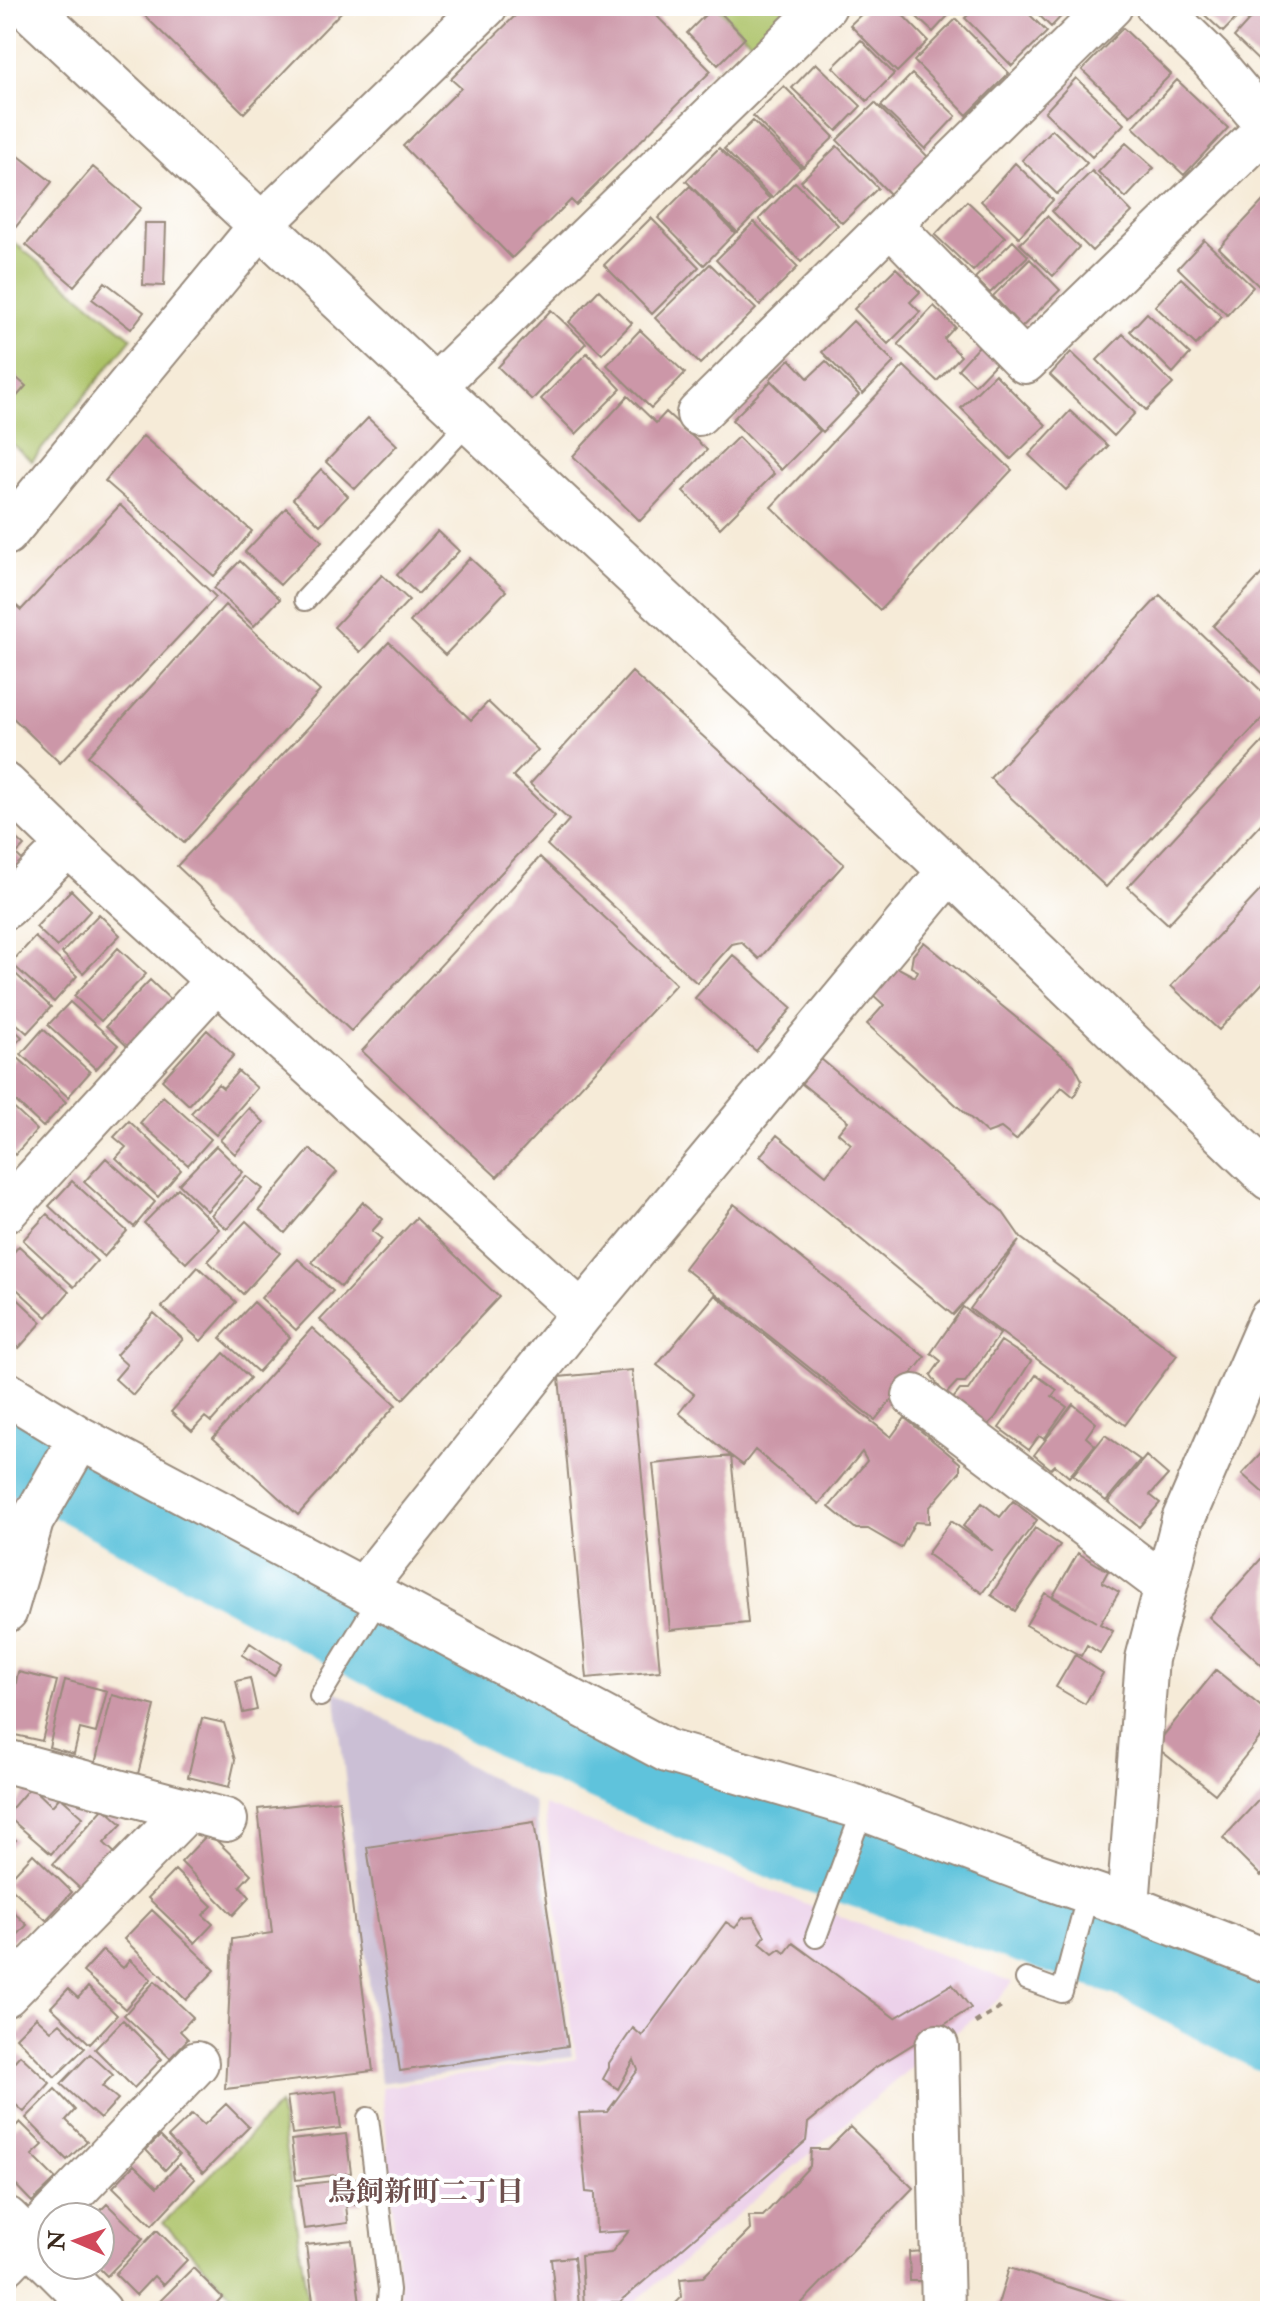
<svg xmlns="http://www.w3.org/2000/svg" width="1276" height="2317" font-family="'IM FELL Double Pica','Noto Serif JP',serif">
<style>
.built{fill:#ecd1ea}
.industrial{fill:#cbbfd5}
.green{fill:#acc267;stroke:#747642;stroke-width:2}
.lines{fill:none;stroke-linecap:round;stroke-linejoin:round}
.river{stroke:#5fc3dc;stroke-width:84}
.building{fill:#cc97a8}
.service-casing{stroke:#988a7b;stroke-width:24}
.minor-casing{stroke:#988a7b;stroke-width:46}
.tertiary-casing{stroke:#988a7b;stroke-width:48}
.path{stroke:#988a7b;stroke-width:5;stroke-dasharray:6 6;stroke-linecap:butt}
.service{stroke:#fff;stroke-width:20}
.minor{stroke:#fff;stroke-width:42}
.tertiary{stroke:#fff;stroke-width:44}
.labels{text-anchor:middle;stroke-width:8;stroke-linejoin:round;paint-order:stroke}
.neighbourhood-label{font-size:28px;font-weight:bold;fill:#6e504e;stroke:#fff}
</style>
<rect width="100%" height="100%" fill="#fff"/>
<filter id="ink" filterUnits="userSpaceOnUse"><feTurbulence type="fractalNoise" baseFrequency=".0125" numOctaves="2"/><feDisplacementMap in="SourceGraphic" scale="16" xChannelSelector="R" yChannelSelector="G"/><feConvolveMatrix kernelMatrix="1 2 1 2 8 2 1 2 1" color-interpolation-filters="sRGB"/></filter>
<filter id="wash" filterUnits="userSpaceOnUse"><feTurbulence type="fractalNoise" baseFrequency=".006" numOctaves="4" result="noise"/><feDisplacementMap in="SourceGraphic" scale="32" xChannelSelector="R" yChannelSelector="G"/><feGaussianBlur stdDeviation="1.8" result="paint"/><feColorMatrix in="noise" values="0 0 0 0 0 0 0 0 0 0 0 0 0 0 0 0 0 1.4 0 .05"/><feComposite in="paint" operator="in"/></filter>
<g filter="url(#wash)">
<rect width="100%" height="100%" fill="#f6ebd8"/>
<path class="built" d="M544,1805l469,177 -15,18 -77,59 -291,247 -26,5h-202l-20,-224 194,-28z"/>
<path class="industrial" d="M6,1487l16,9 -16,51z
M335,1691l199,111 38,254 -191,27z"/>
<path class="green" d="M716,6h72l-37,36z
M6,236l126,102 -100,123 -26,-22z
M279,2105l30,206h-88l13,-14 -71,-74z"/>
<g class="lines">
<path class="river" d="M6,1444l532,286 253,112 341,115 138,73"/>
</g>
<g id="blocks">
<path class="building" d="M151,6h196l-103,107 -101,-99z
M525,6h122l64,65 -135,134 -5,-5 -59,58 -109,-112 58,-58 -10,-9z
M714,6l31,32 -27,27 -31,-32z
M870,6h24l34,35 -31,31 -47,-47z
M905,6h52l-24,26z
M977,6h44l26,26 -35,34 -47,-48z
M1030,6h41l-20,21z
M1195,6h53l-25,26z
M1262,6h8v66l-36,-35z
M956,19l53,54 -42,42 -53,-54z
M1123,28l48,46 -41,42 -48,-46z
M861,40l33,34 -27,27 -34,-34z
M816,63l45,43 -24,25 -45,-43z
M912,74l44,42 -31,33 -44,-43z
M1076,78l48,46 -32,33 -47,-45z
M1177,80l51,48 -44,47 -51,-48z
M784,86l50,51 -31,30 -50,-51z
M875,103l54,55 -38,37 -54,-55z
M753,121l48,47 -29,30 -48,-49z
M1052,129l35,34 -30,31 -35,-34z
M1126,143l28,25 -28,30 -28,-26z
M6,146l46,36 -41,51 -5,-3z
M837,146l41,42 -36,35 -41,-42z
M719,148l51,51 -33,33 -51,-51z
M1015,163l38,37 -34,37 -38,-36z
M93,167l48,41 -67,78 -48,-41z
M1092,171l40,41 -40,39 -40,-40z
M795,182l43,43 -37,37 -42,-43z
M690,186l45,47 -31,32 -46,-47z
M1265,199l5,5v74l-9,10 -42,-40z
M967,201l38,36 -32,34 -38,-36z
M1047,216l32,31 -26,29 -33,-32z
M651,218l48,49 -47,47 -48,-49z
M754,222l44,45 -38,38 -44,-45z
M145,223h21l-2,63 -21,-1z
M1204,240l49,47 -26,28 -49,-47z
M1013,241l15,15 -38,37 -15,-15z
M1030,259l30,31 -38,37 -29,-31z
M710,264l46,45 -56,55 -45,-46z
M896,268l24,24 -10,10 10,10 -32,32 -34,-35z
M1181,278l41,39 -26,28 -41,-39z
M105,282l39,30 -13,17 -39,-30z
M599,290l33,33 -30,31 -33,-32z
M934,306l21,21 -11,12 17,17 -24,25 -39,-37z
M551,310l35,33 -54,57 -34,-33z
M1147,313l43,41 -17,19 -43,-42z
M853,321l41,41 -31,32 -41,-42z
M640,330l45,43 -34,35 -44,-43z
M1123,334l50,50 -27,26 -49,-50z
M979,346l18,16 -22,23 -17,-16z
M1071,352l64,61 -21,23 -64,-61z
M587,353l34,36 -45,45 -35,-35z
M790,359l18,19 18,-17 33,34 -36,37 -53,-53z
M904,366l108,104 -132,140 -109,-103z
M10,372l16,14 -14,16 -6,-6v-20z
M995,374l51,51 -35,34 -50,-51z
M771,381l49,50 -39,39 -49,-50z
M628,396l28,27 10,-11 41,38 -67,71 -67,-65z
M1070,411l38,35 -42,44 -37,-35z
M368,418l29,27 -42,44 -29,-27z
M143,436l109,95 -38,45 -109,-95z
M738,437l36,37 -54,54 -37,-37z
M321,469l27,27 -28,29 -27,-26z
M120,505l96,92 -156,166 -54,-52v-107l4,-4 11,10z
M286,508l36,33 -42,44 -35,-33z
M438,531l21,20 -41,43 -21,-19z
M470,558l36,33 -61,64 -35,-33z
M240,561l40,38 -26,27 -40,-38z
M1270,565v115l-57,-54z
M382,575l27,25 -49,52 -26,-25z
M1160,595l110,104v11l-164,177 -116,-109z
M225,605l95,86 -136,152 -96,-87z
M389,642l82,78 17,-18 50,48 -25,26 42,40 -204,215 -174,-165z
M632,672l212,192 -85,95 -18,-17 -9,2 -35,39 -150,-138 22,-25 -39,-36z
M1270,734v80l-102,110 -40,-37z
M6,829l18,17 -8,8 9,9 -13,14 -6,-6z
M540,857l136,127 -179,193 -135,-126z
M1270,880v95l-51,55 -48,-44z
M71,890l20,20 -34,37 -21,-20z
M99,914l21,21 -37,38 -21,-20z
M35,937l42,39 -23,26 -43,-39z
M924,942l150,123 8,15 -8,17 -12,-10 -46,53 -15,-12 -14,5 -120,-109 17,-19 -13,-12 24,-27 20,11 3,-6 -7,-4 2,-12z
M118,948l28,26 -45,47 -27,-25z
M733,955l59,53 -36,43 -61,-53z
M6,965l45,42 -24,26 -21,-19z
M150,980l26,25 -43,47 -27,-26z
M70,1002l48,43 -22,24 -48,-44z
M6,1022l16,15 -16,17z
M43,1029l47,43 -22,25 -47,-43z
M207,1030l27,25 -45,50 -27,-25z
M16,1056l50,46 -23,25 -37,-35v-25z
M821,1059l181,152 19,27 156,117 -52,70 -155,-116 49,-68 -66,74 -193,-159 17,-21 49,40 25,-31 -13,-11 10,-12 -47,-38z
M238,1071l19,17 -41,47 -25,-22 27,-29 5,4z
M163,1096l48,43 -23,26 -48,-42z
M6,1101l31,29 -22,25 -9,-9z
M249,1108l15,14 -29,32 -15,-14z
M129,1121l52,49 -23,27 -42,-39 10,-11 -12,-10z
M216,1146l27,26 -36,39 -28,-27z
M310,1149l27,23 -52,61 -26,-23z
M106,1158l49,44 -21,25 -50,-45z
M246,1176l17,13 -36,40 -16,-14z
M72,1181l55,50 -23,26 -55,-51z
M178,1188l41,41 -33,34 -42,-40z
M363,1202l20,17 -11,12 10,8 -41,48 -29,-25z
M734,1204l191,153 -50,63 -191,-152z
M47,1214l50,47 -23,26 -51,-47z
M416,1218l83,79 -96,102 -83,-79z
M246,1221l34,32 -37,41 -35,-33z
M19,1246l50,46 -22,25 -41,-38v-18z
M298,1259l35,32 -37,39 -35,-32z
M198,1267l38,35 -35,39 -39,-34z
M6,1288l36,34 -23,26 -13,-11z
M715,1295l176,142 14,-19 55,45v9l-31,36v15l-14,-1 -14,26 -33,-19h-12l-27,-22 38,-46 -5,-9 -43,52 -64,-54 -12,15 -12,-9 17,167 -78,7 -17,-166 78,-8 -52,-43 15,-19 -37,-29z
M254,1302l36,35 -32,35 -38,-34z
M963,1307l37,27 -35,48h-8l-12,13 -14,-20 10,-14 -10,-8z
M154,1313l29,26 -50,56 -18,-16 12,-14 -11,-10z
M312,1328l84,77 -98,110 -85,-77z
M1001,1341l30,20 -36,57 -9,9 -35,-26 9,-11h8z
M224,1353l26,25 -39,44 -6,-5 -13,14 -21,-19z
M632,1370l28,301 -73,7 -28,-301z
M1036,1375l21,15 -5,6 15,11 -23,32 -5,-3 -10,14 -30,-22z
M1073,1404l23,19 -10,14 9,8 -26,32 -14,-12 -4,4 -17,-14z
M1105,1435l35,25 -34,41 -33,-26z
M1270,1444v55l-28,-25z
M1146,1456l22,19 -18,20 10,8 -21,24 -31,-25z
M1013,1501l24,19 -55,73 -55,-39 24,-33 42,30 -30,-25 19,-23 18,14z
M1035,1528l25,17 -45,66 -24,-16z
M1268,1551l2,117 -2,3 -59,-54z
M1078,1553l30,18 -6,11 17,10 -19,32 13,7 -13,22 -13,-8 -6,11 -55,-31 19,-32 51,29 -43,-26z
M250,1643l31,21 -7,12 -32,-21z
M1075,1655l28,18 -18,31 -29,-17z
M1216,1670l54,44v11l-55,69 -60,-48z
M18,1672l39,9 -15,60 -36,-8z
M250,1678l7,32 -14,3 -7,-32z
M65,1680l42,11 -11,42 -16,-4 -6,25 -25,-7z
M112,1695l43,11 -17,68 -43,-10z
M202,1718l22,5 11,37 -6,27 -41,-10z
M31,1786l21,20 8,-9 23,20 -32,37 -45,-39z
M1270,1788v79l-9,9 -38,-38z
M339,1800l34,271 -148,18 7,-150 40,-6 -14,-124z
M104,1808l18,16 -18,19 14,13 -33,37 -32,-29z
M534,1822l34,224 -168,25 -33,-224z
M6,1830l10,10 -10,10z
M209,1833l42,41 -11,12 10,11 -17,18 -52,-53z
M33,1854l39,38 -26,28 -40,-37z
M175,1870l37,36 -9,9 10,9 -18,19 -47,-45z
M6,1905l21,20 -21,22z
M152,1910l63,60 -29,30 -62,-61z
M754,1917l11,19 -5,7 13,11 7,-5 5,4 8,-10 102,75 57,-34 19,24 -98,61 -65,54 -2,18 -186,161h-17v7l-19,-2 -3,-51 30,-3 18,-22 -33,2 -1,-40 -9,-1 -7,-79 28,-1 31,-42 -4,-10 -16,29 -15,-10 6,-11v-5l24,-35 9,8 84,-114 9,6 8,-10z
M103,1950l20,18 7,-8 21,19 -26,30 -42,-37z
M155,1981l38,36 -13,14 8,8 -18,19 -46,-43z
M88,1987l29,28 -27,29 -39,-37 17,-18 10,9z
M36,2017l15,14 9,-8 25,25 -30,29 -39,-40z
M123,2020l39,39 -28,29 -39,-39z
M90,2054l23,21 -11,11 16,13 -18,20 -39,-35z
M20,2055l30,28 -26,29 -18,-16v-37l6,5z
M55,2089l20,21 -9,10 21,21 -20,19 -41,-42z
M336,2091l5,37 -49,6 -5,-37z
M226,2104l23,23 -46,46 -35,-36 24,-23 12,11z
M20,2122l23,23 -11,10 24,24 -24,23 -26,-27v-39z
M850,2127l63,61 -119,123h-126l14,-14 -2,-18 23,-2 47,-47 -1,-14h14l47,-50 1,-17h17z
M346,2134l5,39 -55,7 -5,-40z
M160,2136l19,19 -14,15 -19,-20z
M179,2164l16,15 -43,46 -39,-38 21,-22 23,22z
M358,2178l3,25 -15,2 2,18 -44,6 -6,-44z
M107,2204l36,35 -36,37 -11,-11h4v-48h-6z
M157,2230l30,30 -24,25 -9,-9 -18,19 -21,-21z
M352,2240l8,64 -46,6 -8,-65z
M927,2251l2,30h-19l-1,-29z
M574,2257l5,48 -23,2 -5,-48z
M193,2268l29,29 -13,14h-59z
M1009,2268l132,42v1h-145z"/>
</g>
</g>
<g filter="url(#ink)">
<use href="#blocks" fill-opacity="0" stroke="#988a7b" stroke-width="2"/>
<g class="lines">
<defs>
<path id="service" d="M305,600l164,-178
M320,1696l60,-99
M816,1937l47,-128
M1026,1979l36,13 26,-99
M368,2118l21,172 -2,21"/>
<path id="minor" d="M1157,6l54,53 59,70
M891,225l134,137 245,-237
M433,388l392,-382
M698,414l413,-408
M6,534l255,-309 225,-219
M6,785l62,60 514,468
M6,907l62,-62
M6,1211l211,-231
M6,1393l74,45 587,313 188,55 174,66 99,34 142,56
M914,1396l251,189
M363,1589l219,-276 368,-443
M6,1611l26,-90 48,-83
M6,1761l220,59
M1128,1906l19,-247 36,-139 87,-201
M6,1995l181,-185
M937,2046l6,265
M6,2264l191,-201"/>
<path id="tertiary" d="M27,6l902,844 341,328
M6,2219l46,45
M53,2265l46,46"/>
</defs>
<use href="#service" class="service-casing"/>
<use href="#minor" class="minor-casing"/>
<use href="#tertiary" class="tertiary-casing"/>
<path class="path" d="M975,2023l29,-18"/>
<use href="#service" class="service"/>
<use href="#minor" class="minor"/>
<use href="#tertiary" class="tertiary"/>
</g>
</g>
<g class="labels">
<g class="neighbourhood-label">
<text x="426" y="2201">鳥飼新町二丁目</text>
</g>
</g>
<rect width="1276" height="2317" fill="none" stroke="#fff" stroke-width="32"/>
<g transform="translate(76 2241) rotate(272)"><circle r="38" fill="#ffffff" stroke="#b1aaa5" stroke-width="2"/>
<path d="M0-6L14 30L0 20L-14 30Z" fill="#d1495b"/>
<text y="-12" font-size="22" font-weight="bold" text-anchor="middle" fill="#3b2a1e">N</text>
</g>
</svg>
